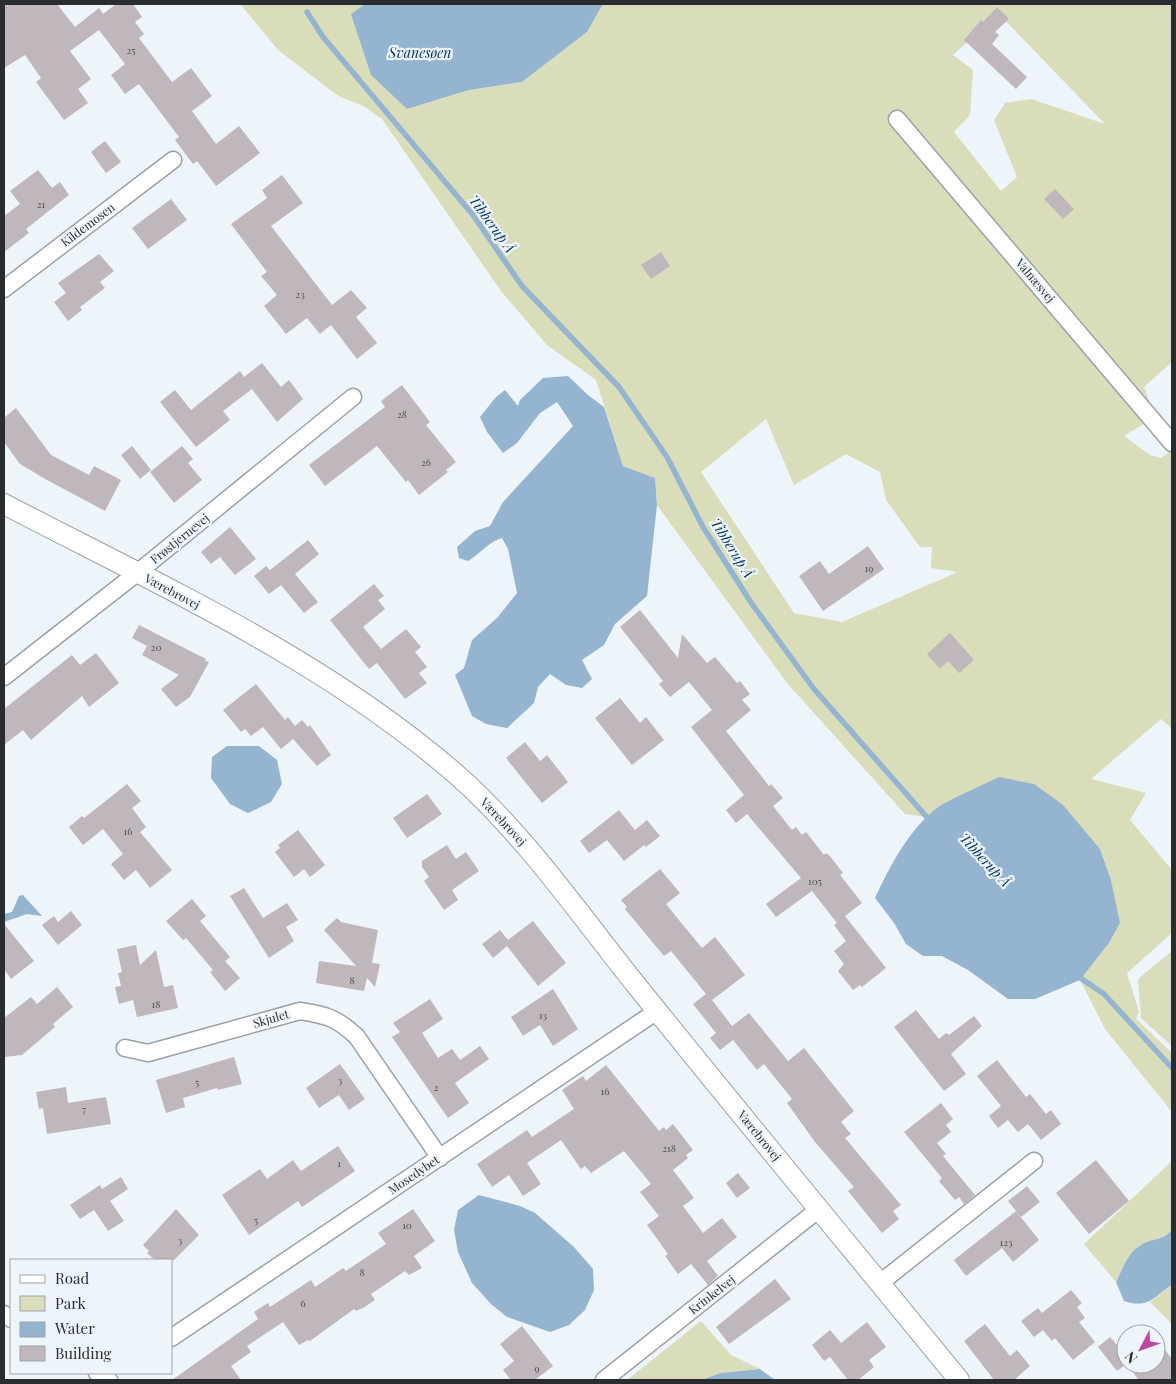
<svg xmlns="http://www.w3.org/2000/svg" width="1176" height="1384" font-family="'Playfair Display',serif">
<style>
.green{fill:#daddb9;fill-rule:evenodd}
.water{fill:#95b4d0}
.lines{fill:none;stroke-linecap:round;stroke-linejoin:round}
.stream{stroke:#95b4d0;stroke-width:5.5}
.building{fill:#bfb7bb}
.minor-casing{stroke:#9ba1a7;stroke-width:19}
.tertiary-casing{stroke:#9ba1a7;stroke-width:22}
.minor{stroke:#fff;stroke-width:16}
.tertiary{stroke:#fff;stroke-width:20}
.labels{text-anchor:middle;stroke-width:4.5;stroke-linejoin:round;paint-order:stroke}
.number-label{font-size:10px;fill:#4f5052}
.street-label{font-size:12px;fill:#2a2d2f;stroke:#edf4fa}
.water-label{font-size:14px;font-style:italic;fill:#003459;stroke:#edf4fa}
</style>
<rect width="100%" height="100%" fill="#edf4fa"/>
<path class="green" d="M240,4h125l-14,10 56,95 62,-19 53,-8 65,-50 16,-28h569v358l-28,25 11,30 -31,19 26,19 11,3 11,-8v279l-11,-10 -70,60 55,14 -16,27 42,50v63l-45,40 12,39 -3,7 36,34v59l-67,-83 -25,-49 29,-37 11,-20 -9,-42 -11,-32 -158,-44 -15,12 -22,-3 -118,-131 -130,-178 -2,-27 -32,-12 -27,-86 -49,-35 -46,-54 -119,-172 -17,-12 -28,-12 -59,-45zM999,14l106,110 -74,-25 -26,4 -11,17 23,57 -16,14 -47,-59 16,-17 3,-45 -20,-15zM766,419l28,66 52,-31 34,18 6,28 34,47h12l-1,21 27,4 -116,50 -48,-9 -93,-141z
M1172,951v95l-31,-28 -3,-39z
M1172,1161v68c-7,12 -21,9 -31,16 -13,7 -19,25 -25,37l-32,-38z
M1172,1285v39l-22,-22z
M701,1321l30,34 29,14 -39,4 -20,7h-74z"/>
<path class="water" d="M365,4h238l-16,28 -65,50 -53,8 -62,19 -36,-34 -20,-61z
M568,376l20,19 16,12 19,59 32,12 2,27 -10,91 -32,28 -11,21 -22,15 10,19 -10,9 -16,-3 -16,-11 -12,13 -4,16 -27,25 -21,-4 -14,-8 -17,-41 9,-7 8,-28 25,-22 20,-25 -9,-44 -6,-11c-14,4 -22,16 -34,23l-9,-3 -2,-11 18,-16 15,-5 13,-24 70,-76 -16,-24 -17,11 -23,30 -14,10 -16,-21 -7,-15 16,-20 9,-7 13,16 2,-6 23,-22z
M227,746h32l18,14 5,24 -11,18 -23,11 -18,-9 -19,-26 1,-21z
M999,777l35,7 29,21 37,44 11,31 9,43 -11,20 -29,37 -45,19h-27l-40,-29 -26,-14h-19l-17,-12 -12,-21 -19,-25c15,-32 37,-75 68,-94 18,-10 38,-18 56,-27z
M23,895l19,21 -15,-2 -23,8v-8l8,-2 7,-16z
M479,1195l41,11 15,7 39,34 19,22 1,21 -9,20 -16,15 -19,7 -43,-15 -16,-13 -19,-21 -14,-31 -4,-22 4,-20z
M1172,1229v56c-19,12 -23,24 -48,16l-8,-19c6,-12 12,-30 25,-37 10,-7 24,-4 31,-16z
M760,1369l15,11h-74l20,-7z"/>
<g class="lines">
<path class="stream" d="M307,12l16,25 150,178 49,71 97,101 48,70 36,70 49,77 62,85 118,134
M1076,975l28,19 68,74"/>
</g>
<path class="building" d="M4,4h53l18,23 24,-19 4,6 13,-10h17l9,13 -7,5 9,12 -5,4 33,44 19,-14 21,28 -20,15 24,33 23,-18 21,27 -44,33 -19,-25 -4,3 -18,-24 4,-3 -40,-53 -14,10 -14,-19 14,-11 -26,-34 -29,21 21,28 -13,10 10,14 -24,17 -28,-38 5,-4 -16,-23 -21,13z
M997,7l12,12 -14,13 4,3 -7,9 35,33 -11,12 -52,-49 17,-20 2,2z
M105,141l16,21 -15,11 -15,-21z
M38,170l14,18 8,-6 9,13 -43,34 3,4 -25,19v-36l16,-12 -10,-13z
M282,175l21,28 -32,23 61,79 19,-15 16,18 -11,9 21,26 -20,16 -26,-34 -11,9 -13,-16 -21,16 -22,-28 13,-11 -16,-19 6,-4 -36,-48 36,-26 -5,-8z
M1055,189l19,20 -11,10 -19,-20z
M171,199l16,21 -39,29 -16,-21z
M661,252l9,14 -19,13 -10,-14z
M99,254l15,17 -14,11 5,6 -25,19 2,3 -14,11 -14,-19 12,-9 -8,-10z
M262,363l19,24 8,-7 14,19 -26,23 -25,-33 -29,22 7,9 -34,27 -36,-45 15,-12 16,20 49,-39 4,6z
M402,385l28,37 -4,3 30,37 -10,8 2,2 -29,23 -11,-15 -2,2 -29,-36 -52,40 -16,-21 76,-58 -4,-6z
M16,408l35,47 38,20 5,-9 27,14 -16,31 -58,-31 -27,-16 -16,-22v-24z
M132,446l19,24 -11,9 -19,-24z
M182,446l11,13 -5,4 14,17 -28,23 -24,-31z
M230,527l26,32 -21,16 -15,-18 -9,7 -10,-12z
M308,540l11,14 -24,20 23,28 -14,11 -23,-28 -12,9 -15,-18 12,-10 4,4z
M868,546l16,23 -61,42 -24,-35 21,-15 9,13z
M374,584l10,12 -6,4 7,9 -22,18 18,22 25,-20 15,18 -6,5 12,15 -8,6 8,10 -22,16 -28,-36 -8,6 -39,-49z
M640,610l38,48 4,-24 25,29 8,-6 22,26 3,-2 10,13 -8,6 9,10 -25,21 43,55 2,-2 12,14 -10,8 19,24 4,-3 6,8 4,-3 18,23 2,-2 4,3 13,17 -3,2 22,28 -17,13 41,52 -24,19 -2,-2 -7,5 -15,-19 6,-7 -10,-13 12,-10 -12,-16 3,-2 -25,-32 -36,26 -10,-13 35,-26 -54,-64 -11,9 -10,-13 18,-15 -53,-68 21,-17 -23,-28 -19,15 -11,-13 4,-3 -43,-54z
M139,625l67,34 -1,2 4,1 -19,35 -14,10 -15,-18 18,-14 -37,-20 5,-9 -15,-8z
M950,633l24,27 -15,13 -11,-12 -8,8 -13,-15z
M96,653l23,30 -30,24 -7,-11 -51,44 -8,-10 -19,15v-36l68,-54 8,10z
M256,684l29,36 3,-3 7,9 7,-6 6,7 2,-2 21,30 -14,11 -24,-27 -12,10 -18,-22 -12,9 -6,-7 -4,3 -18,-22z
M620,698l20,25 6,-6 18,23 -32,25 -37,-47z
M525,742l15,19 7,-6 21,27 -26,21 -36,-45z
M127,784l14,17 -9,7 14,19 -6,5 32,38 -22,18 -14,-18 -12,10 -13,-16 12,-10 -20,-25 -20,16 -14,-18 13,-11 2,2z
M427,794l15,20 -35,24 -14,-20z
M619,810l16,20 12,-10 13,16 -14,11 -2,-2 -20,16 -17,-21 -18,13 -9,-12z
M298,830l27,35 -15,12 -6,-8 -10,8 -19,-25 5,-4 -2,-3z
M447,845l9,14 10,-7 13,19 -27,19 6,10 -14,10 -20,-29 5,-4 -7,-10v-6z
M660,869l20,24 -14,11 17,21 19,23 13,-11 30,38 -33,25 20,26 17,-13 39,48 16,-13 50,63 -13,11 10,12 -6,4 56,67 -8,6 6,8 -17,14 -34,-42 6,-4 -39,-45 -28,-39 5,-4 -28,-35 -7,6 -24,-30 -13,10 -10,-12 6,-5 -23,-29 13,-10 -35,-43 -7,5 -39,-47 2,-2 -6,-7z
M244,888l19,30 24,-15 11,17 -12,7 8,14 -25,17 -39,-62z
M192,899l14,17 -6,5 30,36 -5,4 15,17 -15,13 -15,-19 3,-2 -27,-32 -3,2 -17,-19z
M71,911l11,14 -24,20 -16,-20 12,-9 4,6z
M337,918l4,4 37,8 -6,33 8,1 -5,23 -8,-9 -3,13 -48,-8 3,-22 37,5 -32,-36z
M533,921l33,42 -28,23 -31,-40 -14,12 -11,-14 18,-14 8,10z
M4,924l30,37 -23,18 -7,-10z
M136,945l4,20 16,-15 8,37 9,-2 5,23 -41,9 -4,-17 -14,4 -4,-17 6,-1 -3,-13 4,-1 -5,-23z
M57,987l16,20 -20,17 2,3 -33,28 -18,2v-39l27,-21 6,7z
M553,989l25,40 -25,17 -13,-21 -17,11 -12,-19z
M430,999l13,20 -21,14 16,25 14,-9 8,11 20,-14 9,13 -34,24 14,20 -21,15 -56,-81 8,-5 -7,-9z
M916,1010l23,29 7,-6 3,2 25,-19 8,10 -31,28 15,20 -22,17 -50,-64z
M234,1057l8,27 -24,6 -1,-2 -34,10 2,9 -19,6 -10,-33z
M997,1060l29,37 4,-3 16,20 5,-4 10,14 -20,16 -13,-16 -10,8 -10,-12 -10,8 -9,-12 12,-10 -24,-30z
M340,1064l25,35 -16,11 -10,-15 -20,13 -13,-20z
M606,1065l53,66 5,-4 2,3 7,-6 20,26 -7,5 2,3 -15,12 21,28 -11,8 20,27 19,-15 15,19 -30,24 11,15 -10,9 -17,-21 -13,10 -13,-18 3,-2 -21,-29 12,-9 -19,-24 11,-8 -27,-33 -33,22 -6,-7 -4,3 -20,-29 -34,23 14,21 -18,12 -14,-21 -17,12 -15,-23 50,-34 5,7 42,-28 -12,-19 21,-14 3,5z
M66,1087l2,16 38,-6 5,27 -64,10 -4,-26 -4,1 -3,-17z
M941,1103l12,16 -7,6 5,7 -14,11 9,11 -3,2 32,39 -11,9 -5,-7 -4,3 -16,-19 3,-3 -38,-46z
M338,1146l17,25 -53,36 -4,-6 -49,34 -27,-40 38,-26 7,10 26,-19 8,11z
M1096,1160l33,41 -40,33 -33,-41z
M738,1173l12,15 -13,10 -11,-15z
M121,1177l7,12 -18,12 14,20 -16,10 -14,-21 -14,9 -10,-14 30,-20 2,4z
M1027,1186l13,16 -19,15 -13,-16z
M176,1209l23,26 -25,25h-19l-8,-7 2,-2 -6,-6z
M413,1209l22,32 -21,15 8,12 -13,7 -4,-4 -34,23 4,6 -12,8 -7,3 -2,-2 -44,32 -2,-1 -9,5 -16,-23 -36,24 4,6 -20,14 10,14h-69l86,-61 -4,-7 14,-9 2,4 41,-27 4,7 28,-19 3,3 40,-27 -8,-11z
M1016,1211l23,29 -26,22 -11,-14 -36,28 -12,-16z
M775,1279l16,20 -62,45 -13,-17z
M1071,1290l11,13 -5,4 8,11 -6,4 16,20 -22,18 -18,-22 -3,3 -9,-11 -9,7 -13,-16 17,-13 4,5z
M867,1322l19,25 -17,13 5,7 -16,13h-10l-18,-23 -6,4 -12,-16 18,-15 11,13z
M985,1324l25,32 7,-6 13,16 -16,14h-20l-30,-39z
M522,1326l31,40 -18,14h-24l-8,-10 11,-9 -14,-17z
M1110,1337l8,9 8,-6v24l-9,7 -19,-24z
M1156,1338l16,21v21h-33l-13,-16h30z"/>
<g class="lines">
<defs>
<path id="minor" d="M897,119l275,324
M4,289l169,-129
M4,677l133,-104 216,-176
M125,1048l23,5 152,-42c27,4 37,7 57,26l83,121
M880,1283l154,-122
M4,1314l7,5
M171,1338l486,-327
M97,1373l12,7
M604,1380l215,-171"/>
<path id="tertiary" d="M4,504c155,81 320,155 453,271 69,61 122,139 180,211 106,132 215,263 322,394"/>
</defs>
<use href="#minor" class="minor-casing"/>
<use href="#tertiary" class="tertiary-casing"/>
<use href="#minor" class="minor"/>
<use href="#tertiary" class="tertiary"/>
</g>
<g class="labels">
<g class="number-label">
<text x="131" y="54">25</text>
<text x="41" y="208">21</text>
<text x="300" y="298">23</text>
<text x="402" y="418">28</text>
<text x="426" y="466">26</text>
<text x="869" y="572">19</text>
<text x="156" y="651">20</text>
<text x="128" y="835">16</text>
<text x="815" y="885">105</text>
<text x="352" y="984">8</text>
<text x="156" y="1008">18</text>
<text x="543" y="1019">13</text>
<text x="340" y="1084">3</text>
<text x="197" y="1086">5</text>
<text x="436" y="1091">2</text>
<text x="605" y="1095">16</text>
<text x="84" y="1113">7</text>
<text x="669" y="1152">218</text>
<text x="339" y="1167">1</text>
<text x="256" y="1224">5</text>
<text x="407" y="1229">10</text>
<text x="180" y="1244">3</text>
<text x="1006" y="1246">123</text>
<text x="362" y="1276">8</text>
<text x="303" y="1307">6</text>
<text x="537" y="1372">9</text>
</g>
<g class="street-label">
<text transform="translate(88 225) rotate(-37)" y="4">Kildemosen</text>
<text transform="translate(1035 281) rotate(50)" y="4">Valnæsvej</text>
<text transform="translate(180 539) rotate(-39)" y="4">Frøstjernevej</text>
<text transform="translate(172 592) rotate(28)" y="4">Værebrovej</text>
<text transform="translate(503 822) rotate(47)" y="4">Værebrovej</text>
<text transform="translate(271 1019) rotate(-16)" y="4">Skjulet</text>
<text transform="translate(759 1136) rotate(51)" y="4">Værebrovej</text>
<text transform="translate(414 1175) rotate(-34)" y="4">Mosedybet</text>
<text transform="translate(712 1295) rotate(-38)" y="4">Krinkelvej</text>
</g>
<g class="water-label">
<text x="420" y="58">Svanesøen</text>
<text transform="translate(492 224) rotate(54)" y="5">Tibberup Å</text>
<text transform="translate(732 548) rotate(58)" y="5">Tibberup Å</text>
<text transform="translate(985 860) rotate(47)" y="5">Tibberup Å</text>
</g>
</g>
<rect width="1176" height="1384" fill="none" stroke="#2a2d2f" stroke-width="10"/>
<rect x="10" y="1259" width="162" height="115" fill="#edf4fa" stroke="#9fa4a9"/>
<rect x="20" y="1275" width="25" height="8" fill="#ffffff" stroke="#9fa4a9"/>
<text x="55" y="1284" font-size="15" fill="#2a2d2f">Road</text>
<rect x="20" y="1296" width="25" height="15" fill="#daddb9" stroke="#9fa4a9"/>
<text x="55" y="1309" font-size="15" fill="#2a2d2f">Park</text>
<rect x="20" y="1322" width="25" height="15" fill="#95b4d0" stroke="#9fa4a9"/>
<text x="55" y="1334" font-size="15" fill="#2a2d2f">Water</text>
<rect x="20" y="1346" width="25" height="15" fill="#bfb7bb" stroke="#9fa4a9"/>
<text x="55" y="1359" font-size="15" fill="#2a2d2f">Building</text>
<g transform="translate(1141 1349) rotate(229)"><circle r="24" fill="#edf4fa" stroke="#9fa4a9"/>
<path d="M0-4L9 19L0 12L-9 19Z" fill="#be489e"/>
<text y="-8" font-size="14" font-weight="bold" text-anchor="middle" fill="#2a2d2f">N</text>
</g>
</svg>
